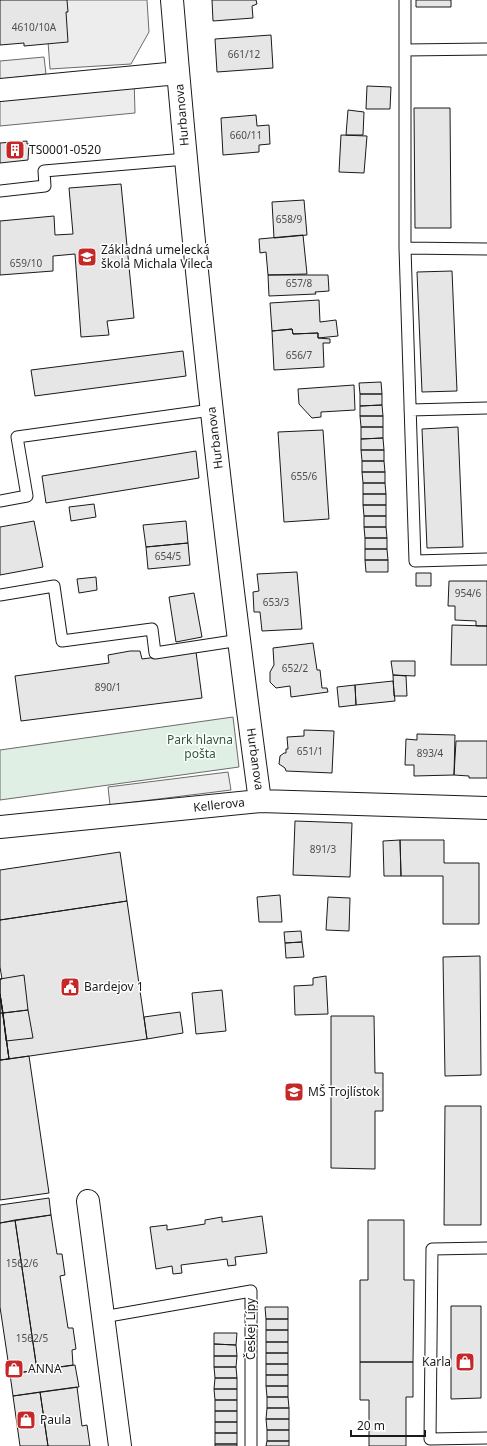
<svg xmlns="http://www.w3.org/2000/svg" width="487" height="1446" font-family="'Noto Sans',sans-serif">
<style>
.green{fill:#e0efe3;stroke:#6a6a6a}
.parking{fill:#ededed;stroke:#6a6a6a}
.building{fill:#e6e6e6;stroke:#1a1a1a}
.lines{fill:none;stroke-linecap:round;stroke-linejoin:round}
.service-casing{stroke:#1a1a1a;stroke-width:13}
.minor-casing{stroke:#1a1a1a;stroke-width:24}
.service{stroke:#fff;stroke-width:11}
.minor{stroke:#fff;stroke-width:22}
.labels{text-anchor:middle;stroke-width:3;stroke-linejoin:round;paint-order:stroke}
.number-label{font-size:10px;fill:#4d4d4d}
.street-label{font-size:12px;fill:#1a1a1a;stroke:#fff}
.poi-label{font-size:12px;fill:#1a1a1a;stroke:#fff;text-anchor:start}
.park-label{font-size:12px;fill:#2b5a34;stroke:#fff}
</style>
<rect width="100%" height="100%" fill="#fff"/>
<path class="green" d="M233,717l6,50 -239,33v-50z"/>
<path class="parking" d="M45,0h102l2,32 -18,32 -81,5z
M44,57l2,17 -46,5v-18z
M134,78l1,35 -135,13v-36z
M228,772l3,18 -121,15 -2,-18z"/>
<path class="building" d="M0,0h67l1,12h-2l2,30 -44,4v-3l-24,2z
M212,0h44l1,4 -5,2 1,12 -40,3z
M416,0h35v7h-35z
M271,35l2,33 -56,4 -2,-33z
M367,86l24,1 -1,22h-24z
M414,108h36l1,120h-36z
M348,110l16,2 -1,23h-17z
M256,115l1,11 12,-1 1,19 -11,1v7l-36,3 -2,-37z
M341,135l26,1 -3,37 -25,-1z
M27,141v3h2l-1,16 -28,3v-20z
M121,184l13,134 -27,3 2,14 -28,2 -6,-83 -22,2v15l-53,4v-54l54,-5 1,19 18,-1 -4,-46z
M304,200l3,35 -33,3 -2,-36z
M303,235l4,39 -39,1 -2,-23 -6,1 -1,-14z
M452,271l5,120 -35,1 -5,-120z
M268,275h60l1,16 -14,1 1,2 -47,2z
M319,300l1,22 16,-2 2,16 -20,2v-5l-25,1 -1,-5 -20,2 -2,-28z
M292,329l1,5 25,-1v5l12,1v4h-7l1,24 -50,3 -2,-39z
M183,351l3,25 -151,20 -4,-26z
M381,382l1,12h-22l-1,-11z
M354,385l1,25 -34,2v5l-9,1 -13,-14 -1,-15z
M360,394h22v11l-22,1z
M382,405l1,11h-23v-10z
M360,416h23v11h-22z
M361,427h22v11l-22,1z
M458,427l5,120 -36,1 -5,-119z
M323,430l6,89 -45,3 -6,-90z
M383,438l1,12h-23v-11z
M361,450h23v11h-22z
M196,451l3,27 -153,25 -4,-27z
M362,461h22l1,11h-23z
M362,472h23v11h-22z
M363,483h22l1,11h-23z
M363,494h23v11h-23z
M94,504l2,13 -25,4 -2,-14z
M363,505h23v11h-22z
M364,516h22v11h-22z
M34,521l9,46 -43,8v-48z
M186,521l2,22 -42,4 -3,-22z
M364,527h22l1,11h-22z
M365,538h22v11h-22z
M188,543l2,22 -42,4 -2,-22z
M365,549h22l1,11h-23z
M365,560h23v12h-22z
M297,572l5,57 -40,2 -2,-19h-6l-1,-20 6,-1 -2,-17z
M416,573h15v13h-15z
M96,577l1,13 -18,3 -2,-14z
M449,581h38v45h-11v-5l-21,-1v-14h-7z
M194,593l8,44 -26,5 -7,-45z
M452,625l35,1v39h-36z
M313,643l4,27h3l2,18h5l1,4 -37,5 -1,-11 -14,2 -6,-6v-10l4,-7 -1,-17z
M130,651h10l2,8 54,-7 6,46 -181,23 -6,-45 94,-13 -1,-8z
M391,661h24v15l-22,-1z
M393,675l13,1 1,20h-13z
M393,681l2,20 -39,4 -1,-20z
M355,685l1,20 -17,2 -2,-20z
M304,730l30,1 -2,42 -46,-2 -1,-3 -6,-4 1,-8 4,-3h2v-4h2l-1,-12 17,-1z
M417,734l38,1 -1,40 -40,1v-11h-9l1,-26 11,1z
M456,741h31v37h-18v-2l-15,-1z
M295,821l57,2 -2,54 -57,-2z
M400,840l1,36h-17l-1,-35z
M400,840h44v23h35v61h-36v-48h-42z
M120,852l7,49 -127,19v-50z
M280,895l2,27h-23l-2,-25z
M328,897l22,1 -1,33 -23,-1z
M127,901l20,138 -138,20 -9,-65v-15h2l-2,-12v-47z
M301,931l1,11 -17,1 -1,-11z
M302,942l2,15 -18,1 -1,-15z
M480,956l1,119 -36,1 -2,-119z
M24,975l4,35 -25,3 -3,-19v-15z
M326,976l2,38 -33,1 -1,-29 19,-1v-7z
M222,990l4,41 -30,3 -4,-41z
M0,994l9,65 -9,1z
M0,994l3,19h-3z
M28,1010l5,28 -27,3 -3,-28z
M180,1012l3,21 -36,6 -3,-22z
M0,1013h3l6,46 -9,1z
M331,1016h43l1,57h8v38h-8v58l-44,-1z
M29,1056l20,137 -49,7v-140z
M445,1106h36v119h-37z
M49,1198l2,17 -51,8v-18z
M51,1215l6,39h5l3,21 -5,1 8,52h5l3,21 -4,1 1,15 -36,5 -22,-150z
M262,1216l5,37 -32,4 1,8 -8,1 -1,-7 -46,6 1,8 -9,1 -1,-8 -16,3 -6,-42 17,-2v5l38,-6v-4l17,-3v5z
M15,1220l22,150 -27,4 -10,-67v-84z
M368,1220h36v60h10l-1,82h-53v-82h8z
M451,1306h30v92l-30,1z
M265,1307h23v12h-22z
M266,1319h22v11h-22z
M266,1330h22v12h-22z
M214,1333h23l-1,12 -22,-1z
M266,1342h22v11h-22z
M214,1344l22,1 1,11h-23z
M266,1353h22v11h-22z
M214,1356h23l-1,11h-22z
M360,1362h53v35h-7v49h-37v-46h-9z
M266,1364h22v11h-22z
M75,1365l4,22 -66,9 -3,-22z
M214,1367h22l1,11h-22z
M266,1375h22v11h-22z
M215,1378h22v11h-23z
M266,1386h22v11h-21z
M77,1387l5,39 5,-1 3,21h-42l-8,-54z
M214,1389h23v11h-22z
M40,1392l8,54h-28l-7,-50z
M267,1397h21l1,11h-22z
M215,1400h22v11h-22z
M267,1408h22v11h-23z
M215,1411h22v11h-22z
M266,1419h23v11h-22z
M215,1422h22v11h-22z
M267,1430h22v11h-22z
M215,1433h22v11h-22z
M267,1441h22v5h-23z
M215,1444h22v2h-22z"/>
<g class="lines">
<defs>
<path id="service" d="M405,0v248l10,313 72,-2
M405,50l82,-1
M0,191l45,-5 -1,-15 142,-12
M405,248l82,1
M410,410l77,-2
M0,501l27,-5 -10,-59 194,-27
M0,595l54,-9 8,55 90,-12 3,24 85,-13
M487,1248l-55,1 -2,190 57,-1
M103,1317l148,-26v155"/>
<path id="minor" d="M172,0c22,268 52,535 88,801
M0,90l178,-17
M0,827l260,-26 227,7
M88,1201l32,245"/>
</defs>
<use href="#service" class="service-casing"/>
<use href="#minor" class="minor-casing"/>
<use href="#service" class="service"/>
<use href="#minor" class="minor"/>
</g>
<defs>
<symbol id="building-square" viewBox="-11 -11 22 22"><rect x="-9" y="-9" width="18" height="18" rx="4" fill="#c62828" stroke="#fff"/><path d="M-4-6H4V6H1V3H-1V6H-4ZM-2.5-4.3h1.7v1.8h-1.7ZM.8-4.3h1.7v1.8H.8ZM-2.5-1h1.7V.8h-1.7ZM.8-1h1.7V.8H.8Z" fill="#fff"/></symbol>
<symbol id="school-square" viewBox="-11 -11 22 22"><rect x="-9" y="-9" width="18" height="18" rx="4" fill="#c62828" stroke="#fff"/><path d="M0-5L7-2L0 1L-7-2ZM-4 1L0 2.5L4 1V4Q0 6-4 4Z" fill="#fff"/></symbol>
<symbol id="civic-square" viewBox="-11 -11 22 22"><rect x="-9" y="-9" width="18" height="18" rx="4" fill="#c62828" stroke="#fff"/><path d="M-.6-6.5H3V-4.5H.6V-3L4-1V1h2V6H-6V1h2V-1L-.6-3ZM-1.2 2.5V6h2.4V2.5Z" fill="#fff"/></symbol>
<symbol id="shop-square" viewBox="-11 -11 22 22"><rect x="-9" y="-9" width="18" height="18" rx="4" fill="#c62828" stroke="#fff"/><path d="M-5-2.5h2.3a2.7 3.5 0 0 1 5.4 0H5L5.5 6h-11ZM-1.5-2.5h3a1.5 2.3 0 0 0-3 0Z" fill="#fff"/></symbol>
</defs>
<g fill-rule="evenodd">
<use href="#building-square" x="4" y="139" width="22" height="22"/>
<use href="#school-square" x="76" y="246" width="22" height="22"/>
<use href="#civic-square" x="59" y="976" width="22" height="22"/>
<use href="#school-square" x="283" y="1081" width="22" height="22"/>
<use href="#shop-square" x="454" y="1351" width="22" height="22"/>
<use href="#shop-square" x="3" y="1358" width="22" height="22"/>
<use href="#shop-square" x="15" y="1409" width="22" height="22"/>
</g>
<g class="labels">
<g class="number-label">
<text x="34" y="31">4610/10A</text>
<text x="244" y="58">661/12</text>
<text x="246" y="139">660/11</text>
<text x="289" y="223">658/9</text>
<text x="26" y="267">659/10</text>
<text x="299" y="287">657/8</text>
<text x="299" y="359">656/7</text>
<text x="304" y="480">655/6</text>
<text x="168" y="560">654/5</text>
<text x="468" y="597">954/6</text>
<text x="276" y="606">653/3</text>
<text x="295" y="672">652/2</text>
<text x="108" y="691">890/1</text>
<text x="310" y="755">651/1</text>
<text x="430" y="757">893/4</text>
<text x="323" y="853">891/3</text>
<text x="22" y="1267">1562/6</text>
<text x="32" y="1342">1562/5</text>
</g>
<g class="street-label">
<text transform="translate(182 115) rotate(-95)" y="4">Hurbanova</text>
<text transform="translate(215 438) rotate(-97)" y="4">Hurbanova</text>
<text transform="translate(255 759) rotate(82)" y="4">Hurbanova</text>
<text transform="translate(219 805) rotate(-6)" y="4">Kellerova</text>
<text transform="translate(251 1329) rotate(-90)" y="4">Českej Lípy</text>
</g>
<g class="poi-label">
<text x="29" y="154">TS0001-0520</text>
<text x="101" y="254">Základná umelecká<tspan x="101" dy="14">škola Michala Vileca</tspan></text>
<text x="84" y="991">Bardejov 1</text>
<text x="308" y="1096">MŠ Trojlístok</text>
<text x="451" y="1366" text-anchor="end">Karla</text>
<text x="28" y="1373">ANNA</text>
<text x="40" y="1424">Paula</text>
</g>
<g class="park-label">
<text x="200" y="744">Park hlavna<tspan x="200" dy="14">pošta</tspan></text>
</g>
</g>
<path d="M351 1430v6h74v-6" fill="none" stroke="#1a1a1a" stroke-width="2"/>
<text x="357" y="1430" font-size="12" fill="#1a1a1a" stroke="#ffffff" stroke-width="3" paint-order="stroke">20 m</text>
</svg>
